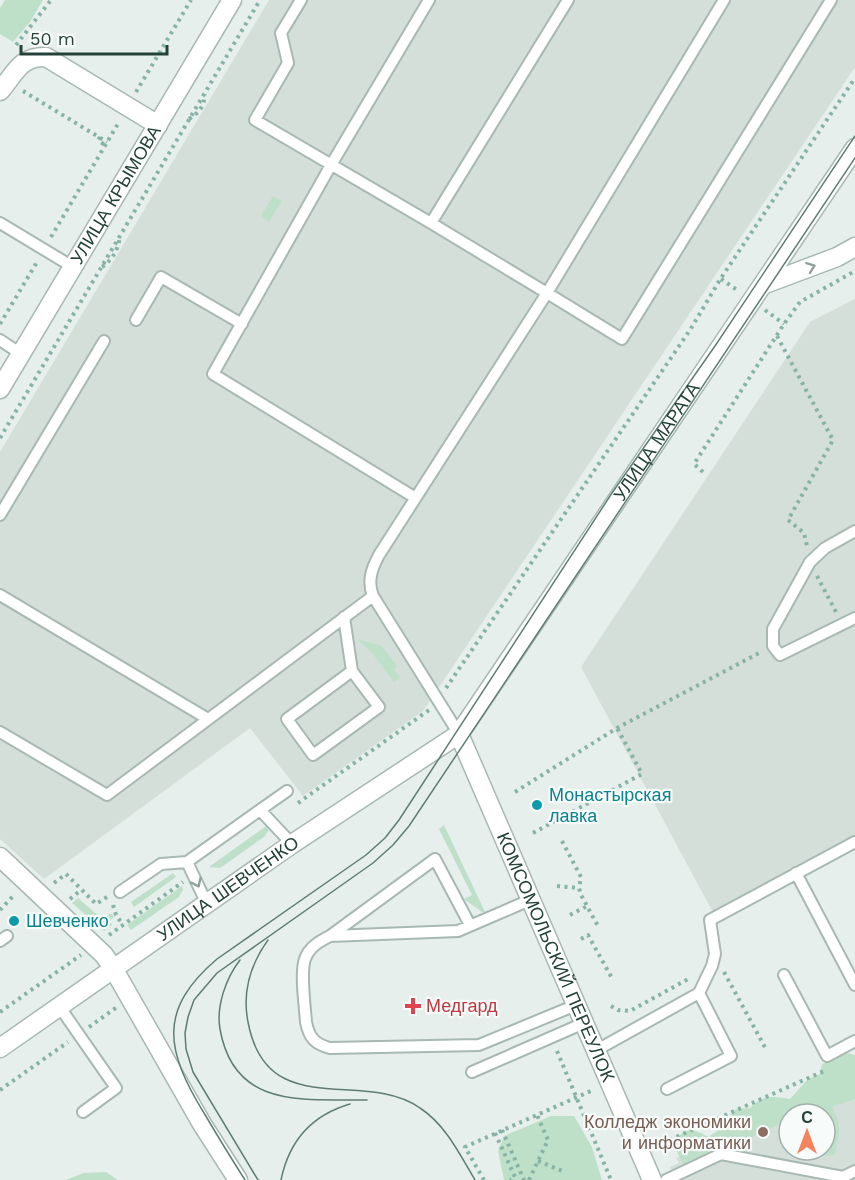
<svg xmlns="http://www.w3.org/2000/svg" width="855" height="1180" font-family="'Work Sans',sans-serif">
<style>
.built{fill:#d4dfda;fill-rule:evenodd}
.green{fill:#bfe0c8}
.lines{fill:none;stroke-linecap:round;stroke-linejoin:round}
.service-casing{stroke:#a8b8b2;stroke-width:14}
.minor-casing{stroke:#a8b8b2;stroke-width:21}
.tertiary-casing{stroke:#a8b8b2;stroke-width:21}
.path{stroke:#86b3a5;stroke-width:4;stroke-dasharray:3 4.5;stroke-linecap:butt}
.service{stroke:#fff;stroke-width:10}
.minor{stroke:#fff;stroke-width:18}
.tertiary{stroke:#fff;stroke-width:18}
.tram{stroke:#5f7d75;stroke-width:1.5}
.oneway{stroke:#92a09c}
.culture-dot{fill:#0f9aa8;stroke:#f7fbf9;stroke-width:2}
.health-dot{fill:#e0444e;stroke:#f7fbf9;stroke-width:2}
.education-dot{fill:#8d6e63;stroke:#f7fbf9;stroke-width:2}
.labels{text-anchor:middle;stroke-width:4.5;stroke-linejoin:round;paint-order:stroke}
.street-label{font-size:18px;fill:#24423a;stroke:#f7fbf9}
.culture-label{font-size:18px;fill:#0d838f;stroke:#f7fbf9;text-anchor:start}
.health-label{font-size:18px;fill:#be3a42;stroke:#f7fbf9;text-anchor:start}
.education-label{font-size:18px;fill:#785e54;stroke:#f7fbf9;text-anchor:end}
</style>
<rect width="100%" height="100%" fill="#e6efeb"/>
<path class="built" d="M269,0h586v67l-432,644 -120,85 -53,-68 -206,151 -44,-40v-387z
M855,299v548l-139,71 -135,-251 229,-345z
M855,1081v99h-179l-6,-13 9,-4 -3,-5zM789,1114h36v36h-36z"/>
<path class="green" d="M5,0h38l-13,22 -17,20 -13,-8v-26z
M273,196l9,5 -13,21 -8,-6z
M357,639l25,7 15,20 -3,3 6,9 -6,4 -22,-29z
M444,825l41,87h-3l-18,-13 8,-4 -33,-66z
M266,826l3,4 -5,7 -44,31 -11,-1z
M173,873l3,4 -42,30 -3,-5z
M182,886l1,4 -4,7 -48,33 -4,-5z
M78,898l24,21 9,-6 3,4 -5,4 3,4 -8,6 -32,-28z
M847,1053l8,2v44l-23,8c10,15 8,31 2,48l-20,2 -3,-7h14v-36h-36v6l-104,48 -12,-24c10,-16 19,-17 35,-7l8,-5 20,-23 14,-1c11,-13 24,-12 40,-9l18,-20 12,-5 2,-10z
M551,1116h23l18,31 10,33h-98l-6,-29 6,-15z
M106,1172l12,8h-52l17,-7z"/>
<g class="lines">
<defs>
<path id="service" d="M301,0l-20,33 7,30 -33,57 176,103
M568,0l-137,223 116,70 177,-293
M0,223l73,44
M136,320l25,-43 81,47
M0,340l21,14
M414,497l-201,-123 118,-209 98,-165
M0,515l104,-174
M855,531l-30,17 -15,14 -37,67v17l7,9 75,-37
M0,595l208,124
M344,617l8,54 27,36 -66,48 -26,-36 65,-48
M0,732l107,63 266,-199
M459,734l-86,-138c-6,-15 -1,-28 6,-41l168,-262 75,46 209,-339
M260,810l27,-19
M187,862l20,42
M796,873l59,112
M120,892l41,-28 26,-2 73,-52 32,34
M530,900l-72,31 -128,5c-10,5 -21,11 -25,23 -5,13 0,48 1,63 3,16 9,22 24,26l149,-3 97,-40
M330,936l105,-77 35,66
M0,941l7,-5
M784,975l43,81 28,-15
M59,1006l57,82 -33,24
M595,1051l104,-58 13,-27 3,-12 -5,-34 145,-78
M472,1072l112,-49
M667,1089l64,-33 -32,-63
M666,1180l55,-26 122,23 12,-6"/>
<g id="minor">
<path d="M0,91c15,-17 20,-35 46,-34l112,68"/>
<path d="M765,284l72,-27 18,-10"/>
<path id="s1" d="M459,734l193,446"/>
<path d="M0,857l104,98 9,13 89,156 36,56"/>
</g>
<g id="tertiary">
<path id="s2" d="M0,389l232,-389"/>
<path id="s3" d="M0,1048l292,-204 167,-110 396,-586"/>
</g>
</defs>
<use href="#service" class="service-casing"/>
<use href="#minor" class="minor-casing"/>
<use href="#tertiary" class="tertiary-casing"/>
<path class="path" d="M16,45l35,-45
M23,91l84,51
M136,92l55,-92
M189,119c11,-7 15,-13 16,-25
M100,137l-2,3 7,5
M51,237l68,-115
M102,267c11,-8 16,-17 18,-31
M721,279l16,11
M765,310l19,14
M0,324l37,-62
M777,336l56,104 -45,80 16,13 3,13
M0,438l260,-438
M703,472l-9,-8 90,-140 16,-22 55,-31
M817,576l19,36
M446,688l244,-358 31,-52 134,-200
M515,792l102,-64 144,-76
M298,803l131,-93
M533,833l109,-59 -25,-46
M562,841l19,36 -2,11 2,7 18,33
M54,883l12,-9 30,30 11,-7
M557,886l22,2
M70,899l11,-9
M113,905l3,10 7,10
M0,910l14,-15
M570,915l17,-9
M109,935l74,-53
M581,939l7,-4 25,45
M724,972l43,79
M611,1006l7,4 12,1 60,-33
M0,1012l81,-57
M89,1027l28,-20
M557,1051l54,129
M0,1090l68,-48
M502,1130l22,50
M495,1133l20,44 -5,3
M656,1146l168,-75
M538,1161l27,11
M484,1180l-19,-33 128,-57
M529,1180l19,-40 -11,-25"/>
<use href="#service" class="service"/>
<use href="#minor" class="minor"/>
<use href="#tertiary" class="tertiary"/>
<path class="tram" d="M268,940c-18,25 -26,52 -20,82 19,101 115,46 172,86 26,17 40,47 55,72
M240,960c-14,18 -24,46 -20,69 14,81 85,70 147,71
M245,1180c-14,-22 -28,-45 -41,-67 -38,-62 -47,-103 13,-154l149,-104 19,-17 14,-18 213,-327 103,-147 140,-210
M258,1180l-65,-108 -7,-23 -1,-16 3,-16 6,-17 23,-27 156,-110 20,-18 16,-19 446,-668
M281,1180c8,-39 31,-65 69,-76"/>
</g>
<defs><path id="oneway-chevron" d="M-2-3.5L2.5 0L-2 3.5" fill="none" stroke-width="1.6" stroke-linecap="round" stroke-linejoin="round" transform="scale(1.5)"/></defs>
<g class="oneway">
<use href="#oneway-chevron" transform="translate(811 267) rotate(-20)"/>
<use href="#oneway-chevron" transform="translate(197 883) rotate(65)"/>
</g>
<g class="culture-dot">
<circle cx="537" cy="805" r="6"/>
<circle cx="14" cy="921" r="6"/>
</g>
<path class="health-dot" d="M410 997h6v6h6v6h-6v6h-6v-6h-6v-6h6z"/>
<circle class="education-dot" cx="763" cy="1132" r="6"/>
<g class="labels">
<g class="street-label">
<text dy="6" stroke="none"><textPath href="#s2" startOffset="226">УЛИЦА КРЫМОВА</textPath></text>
<text dy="6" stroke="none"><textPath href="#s3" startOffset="909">УЛИЦА МАРАТА</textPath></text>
<text dy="6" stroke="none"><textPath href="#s3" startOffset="278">УЛИЦА ШЕВЧЕНКО</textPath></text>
<text dy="6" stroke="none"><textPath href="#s1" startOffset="243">КОМСОМОЛЬСКИЙ ПЕРЕУЛОК</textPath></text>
</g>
<g class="culture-label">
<text x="549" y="801">Монастырская<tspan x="549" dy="21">лавка</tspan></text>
<text x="26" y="927">Шевченко</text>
</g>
<g class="health-label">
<text x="426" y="1012">Медгард</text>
</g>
<g class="education-label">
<text x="751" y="1128">Колледж экономики<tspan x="751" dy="21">и информатики</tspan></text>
</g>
</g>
<g transform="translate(807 1132)"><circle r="28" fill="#f7fbf9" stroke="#a3b1ad" stroke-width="1.5"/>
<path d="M0-4.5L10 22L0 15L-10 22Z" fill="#f4845f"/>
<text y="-9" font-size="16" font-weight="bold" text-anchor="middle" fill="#24423a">С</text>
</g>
<path d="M21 45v9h146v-9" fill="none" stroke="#24423a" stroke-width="3"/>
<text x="30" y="45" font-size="18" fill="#24423a" stroke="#f7fbf9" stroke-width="4.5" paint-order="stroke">50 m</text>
</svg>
